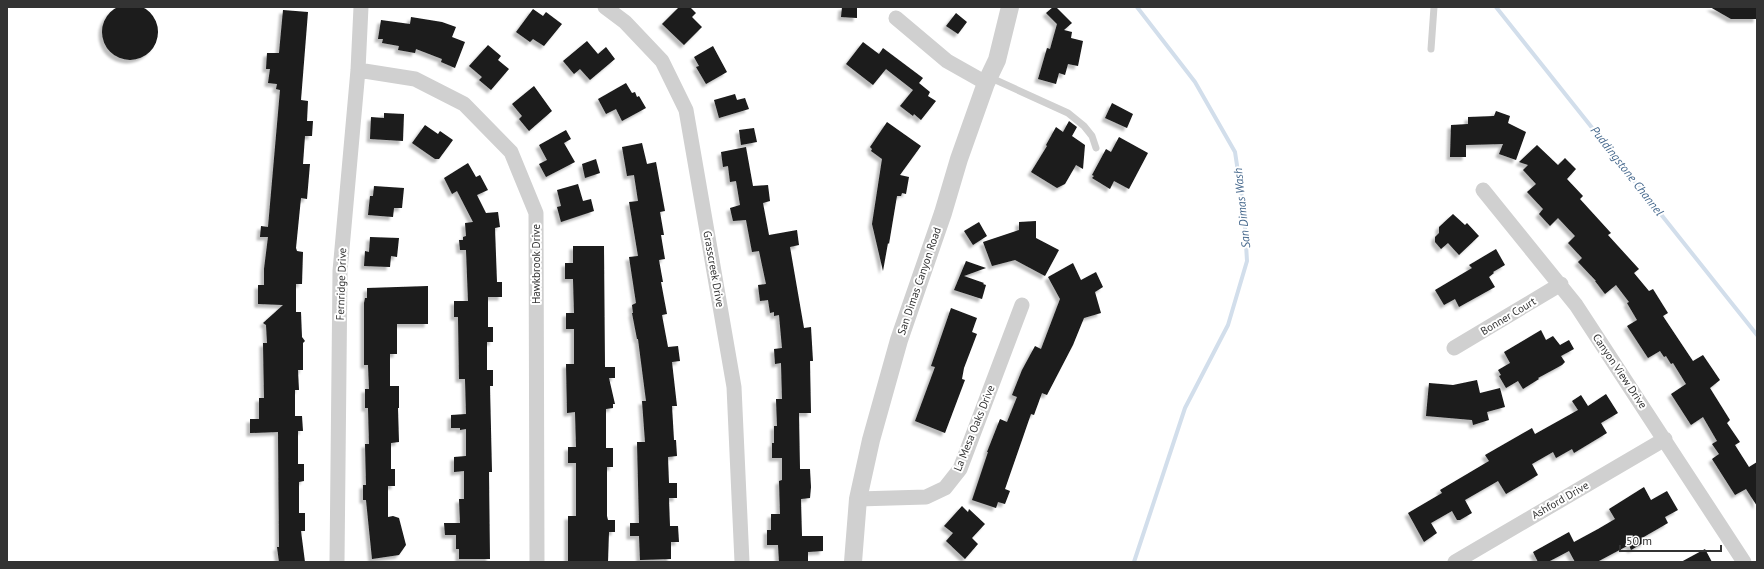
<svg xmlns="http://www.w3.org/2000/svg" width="1764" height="569" font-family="'PT Sans',sans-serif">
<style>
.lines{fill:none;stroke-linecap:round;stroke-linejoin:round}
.stream{stroke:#d2deeb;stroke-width:4}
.building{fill:#1a1a1a;filter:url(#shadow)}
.service{stroke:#d0d0d0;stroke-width:7}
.minor{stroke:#d0d0d0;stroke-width:15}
.tertiary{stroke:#d0d0d0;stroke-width:18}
.labels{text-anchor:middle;stroke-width:4;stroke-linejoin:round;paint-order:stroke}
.street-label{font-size:11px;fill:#333;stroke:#fff}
.water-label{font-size:12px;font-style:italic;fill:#486a8e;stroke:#fff}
</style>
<defs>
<filter id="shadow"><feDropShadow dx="-3.5" dy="3.5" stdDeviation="1" flood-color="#0004"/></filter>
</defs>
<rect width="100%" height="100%" fill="#fff"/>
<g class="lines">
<path class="stream" d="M1496,7l261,328
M1134,562l51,-154 43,-83 19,-64 -3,-50 -9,-59 -40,-70 -58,-75"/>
</g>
<path class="building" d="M102 32a28 28 0 1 1 56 0a28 28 0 1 1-56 0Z
M679,7h11l6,6 -4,4 10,10 -18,18 -22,-21z
M842,7h15v11l-16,-1z
M1053,7h3l16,16 -8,7 8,2 -1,6 12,3 -5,25 -10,-2 -3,11 -6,-2 -3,11 -18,-5 9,-31 3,1 7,-25 -11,-11z
M1710,7h47v12h-26z
M533,9l10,7 3,-4 16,12 -18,22 -11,-7 -3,3 -14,-10z
M283,10l25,2 -7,88 7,1 -1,20h6l-1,15h-7l-2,28h7l-3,35 -6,-1 -5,50 1,3 6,1 -1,32h-6v28h5l1,25 3,4 -2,2v27h-5l1,20h-4v26h7l1,15h-5v33h6v17l-5,1v31h6v18h-4l4,31h-26l-2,-15h2l-1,-115 -28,1v-14h9v-21h5l-1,-55h4l-1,-18 -3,-2 20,-18 -25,-1v-19h6v-16l4,-32h-8l1,-11 7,1 12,-137 -4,-1 1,-5 -9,-1 2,-14h-4l1,-16h12z
M956,13l11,9 -9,12 -12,-8z
M411,17l31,5 14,5 -4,10 13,5 -10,26 -14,-6 1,-3 -26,-10 -1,4 -17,-3 1,-4 -17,-3 1,-4h-5l3,-19 29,4z
M587,41l11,13 8,-7 9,12 -25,21 -10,-11 -6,5 -11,-13z
M863,42l16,12 4,-6 40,30 -4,5 11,9 -2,4 8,5 -15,19 -7,-6 -1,2 -13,-10 13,-16 -27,-21 -13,16 -27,-21z
M488,45l13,11 -3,4 11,9 -18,21 -12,-10 3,-3 -13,-11z
M713,46l14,26 -21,12 -10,-17 3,-1 -5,-9z
M626,83l6,10 3,-1 2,5 2,-1 7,12 -24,13 -6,-12 -10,5 -8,-15z
M534,86l18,25 -23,20 -10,-12 3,-3 -10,-12z
M735,94l2,6 8,-2 4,11 -30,9 -5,-18z
M1112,103l21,11 -6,14 -22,-10z
M1496,111l14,5 -2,7 18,9 -10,28 -17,-6 4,-10 -37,1v12h-16l1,-32 17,-1v-7l26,-1z
M384,113l20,1 -1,27 -33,-2 1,-22 13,1z
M1069,121l8,6 -5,9 13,9 -2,24 -7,-4 -11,19 -8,4 -26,-16 16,-26 -1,-1 10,-18 7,5z
M887,122l34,24 -21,29 9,2 -3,17 -4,-1 -1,3h-4l-8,48 -1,-1 -5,28 -11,-47 10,-65 -11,-8 1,-2 -2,-2z
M425,125l13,9 2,-3 13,9 -14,19h-4l-23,-16z
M754,128l3,14 -16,3 -2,-15z
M566,130l5,9 -7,4 11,19 -29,15 -7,-13 8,-4 -8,-15z
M1119,137l29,16 -19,36 -15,-8 -4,8 -18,-11 2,-2 -2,-1 14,-26 5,3z
M642,143l5,21 9,-2 9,49 -5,1 4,23h-3l4,24 -6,1 4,22h-2l6,32 -5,1 6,32 10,-1 2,15 -8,1 5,44h-5l2,34h2l1,16 -9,1 1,26h8v15h-8l1,28h8l1,16h-8v17l-31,1 -1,-24h-9v-13h9l-2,-81h8l-3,-41h4l-8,-62h-1l-5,-26h1l-1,-8 4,-2 -7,-46 9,-1 -9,-54 9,-1 -4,-26 -7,1 -5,-29z
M1537,145l21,20 7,-7 11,11 -9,10 16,17 -3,3 31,34 -3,2 31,34 -5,4 15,18 4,-2 15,24 -5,3 30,45 10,-6 17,25 -10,8 20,32 -3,3 13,19 -5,3 14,22 8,-5v44l-11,-17 -11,6 -23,-36 7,-5 -7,-10 5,-3 -14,-24 -12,8 -20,-31 15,-10 -13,-21 -2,1 -5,-8 -2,1 -4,-6 -12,7 -21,-32 10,-6 -10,-17 2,-1 -13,-17 -11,9 -10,-13h1l-18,-19 4,-4 -14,-15 7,-7 -17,-18 -8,8 -11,-12 4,-5 -16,-17 9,-8 -13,-14 5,-5 -9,-3z
M746,147l7,39 15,-1 2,16 -7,2 6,32 28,-5 2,15 -9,2 14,81 7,-1 2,34h-3l1,52h-12l1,56h10l1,18 -1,11 -9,1 1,37h21v15l-15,1v10h-29l-1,-17h-11v-15h4v-16h9l-1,-33 3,-1v-22h-10v-15h2v-17h3l-1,-27h6l-1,-36 -6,1 -1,-15 8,-1 -3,-33 -5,1v-4l-4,1 -2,-13 -8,1 -2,-16 8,-1 -7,-33 -7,1 -6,-32 -13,1 -3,-13 10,-3 -4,-24 -6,1 -2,-16 -5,1 -2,-15z
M596,159l4,14 -15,5 -3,-14z
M468,163l8,14 4,-2 8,15 -11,5 9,18 12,-1 2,15 -5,1 2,54h5v15h-14v30h5v15h-6v28h6v16h-3l2,86h-3l1,87h-31v-10h-3v-14h-11l-1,-12h16l-1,-24h5v-28l-10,1v-15l12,-1v-27l-6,1v-2h-9v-13l15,-1 -1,-35h-6l-1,-62h-4v-16h14l-2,-51h-6l-1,-10h4v-3l3,-1 -1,-13 8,-1 -16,-31 -5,3 -8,-16z
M578,184l5,17 8,-2 3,12 -33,11 -4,-15 4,-1 -4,-16z
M374,186l30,2 -2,20h-8l-1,9 -25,-2 2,-19h3z
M1453,214l12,11 2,-2 12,13 -20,19 -11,-12 -7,6 -6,-7v-5l4,-4v-6z
M1036,221v17l23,12 -14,26 -30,-16 -23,6 -9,-24 36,-12v-8z
M979,222l8,14 -14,9 -9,-14z
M370,237l29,1 -2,19 -6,-1 -1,11 -26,-1 1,-15 4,1z
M573,246h31l1,121h10v11h-6l6,26h-2v4l-7,1v39h7v19h-6v49l1,4h7v12h-6l-1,30h-40v-46h8v-53h-8v-16h8l-1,-35 -8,1 -1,-49h8v-35h-8v-16h8l-1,-34h-8v-16h8z
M1496,249l9,16 -12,7 1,1 -5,4 6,10 -36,20 -4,-8 -11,6 -9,-15 37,-22 -3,-3z
M966,261l20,7 -22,8 20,7 -1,1 3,1 -4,14 -28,-9z
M1073,263l8,17 15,-8 7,15 -8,5 6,21 -17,5 -11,27 -26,50 -5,-2 -8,22 -3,-1 -26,75 5,2 -5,13 -7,-2 -2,6 -24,-8 16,-48h-1l13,-33 7,3 10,-25 -5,-2 10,-25 13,-24 6,3 19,-50 -12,-22z
M428,286v38h-31v30h-7v32h9v22h-1l1,34 -8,1v26h4v17h-7v31l5,-1 6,2 7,27 -7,10 -27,4 -6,-59h-3v-15h3l-1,-41h4l-1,-36h-3v-19h4l-1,-24h-4v-62l1,-5h2v-10z
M951,308l26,10 -5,14 5,2 -13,34 -2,11 3,1 -20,53 -30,-12 20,-54 -4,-1z
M1541,330l5,10 7,-4 7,9 9,-5 5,9 -13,7 4,6 -3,3 -24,13 1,1 -16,10 -5,-8 -12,7 -7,-12 2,-1 -3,-5 12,-7 -6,-11z
M1477,380l3,13 20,-5 5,19 -18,5 2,8 -16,5 -1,-5 -46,-4 3,-33 24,2z
M1606,394l12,19 -17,10 6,10 -33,20 -2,-4 -16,9 -3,-6 -21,12 6,11 -32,19 -8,-13 -33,19 7,13 -12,7h-3l-5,-9 -21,12 6,10 -13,9 -16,-29 34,-20 -2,-3 49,-29 -4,-6 47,-27 3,6 43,-24 -6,-9 9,-6 7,11z
M1644,487l7,13 16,-9 11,19 -13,7 3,6 -26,15 3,4 -14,8 -2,-5 -32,17h-22l-6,-11 -21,11h-10l-5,-10 36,-20 5,10 24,-13 17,-10 -6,-10z
M962,506l6,6 1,-3 16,15 -13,14 6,6 -13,15 -19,-18 7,-8 -9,-7z
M1705,549l7,13h-31z"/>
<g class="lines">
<path class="service" d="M1431,49l3,-42
M989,77l79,36 16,13 8,10 4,12"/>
<path class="minor" d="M605,7l20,15 37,39 24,49 48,277 8,175
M896,18l51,43 39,22
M358,70l57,9 49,25 47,48 25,61 1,349
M1483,190l93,115 168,257
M1454,348l107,-64
M858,499l68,-2 19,-9 15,-19 62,-164
M337,562l3,-291 18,-201 3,-63
M1455,562l210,-123"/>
<path class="tertiary" d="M853,562l5,-63 13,-59 28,-100 44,-127 16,-54 27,-76 11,-23 13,-53"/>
</g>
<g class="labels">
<g class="street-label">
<text transform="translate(536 264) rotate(-90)" y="4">Hawkbrook Drive</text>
<text transform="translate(714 269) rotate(80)" y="4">Grasscreek Drive</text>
<text transform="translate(919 281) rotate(-71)" y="4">San Dimas Canyon Road</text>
<text transform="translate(341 284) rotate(-88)" y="4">Fernridge Drive</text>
<text transform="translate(1508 316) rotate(-31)" y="4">Bonner Court</text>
<text transform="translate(1620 371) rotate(56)" y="4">Canyon View Drive</text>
<text transform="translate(974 428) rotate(-68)" y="4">La Mesa Oaks Drive</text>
<text transform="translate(1560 500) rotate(-30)" y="4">Ashford Drive</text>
</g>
<g class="water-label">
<text transform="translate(1627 171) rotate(52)" y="4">Puddingstone Channel</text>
<text transform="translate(1242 208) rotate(-96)" y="4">San Dimas Wash</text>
</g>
</g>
<rect width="1764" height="569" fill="none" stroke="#333333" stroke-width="16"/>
<path d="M1620 545v6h101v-6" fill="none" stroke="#333333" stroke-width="2"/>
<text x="1626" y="545" font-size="12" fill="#333333" stroke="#ffffff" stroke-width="3" paint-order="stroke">50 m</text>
</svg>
